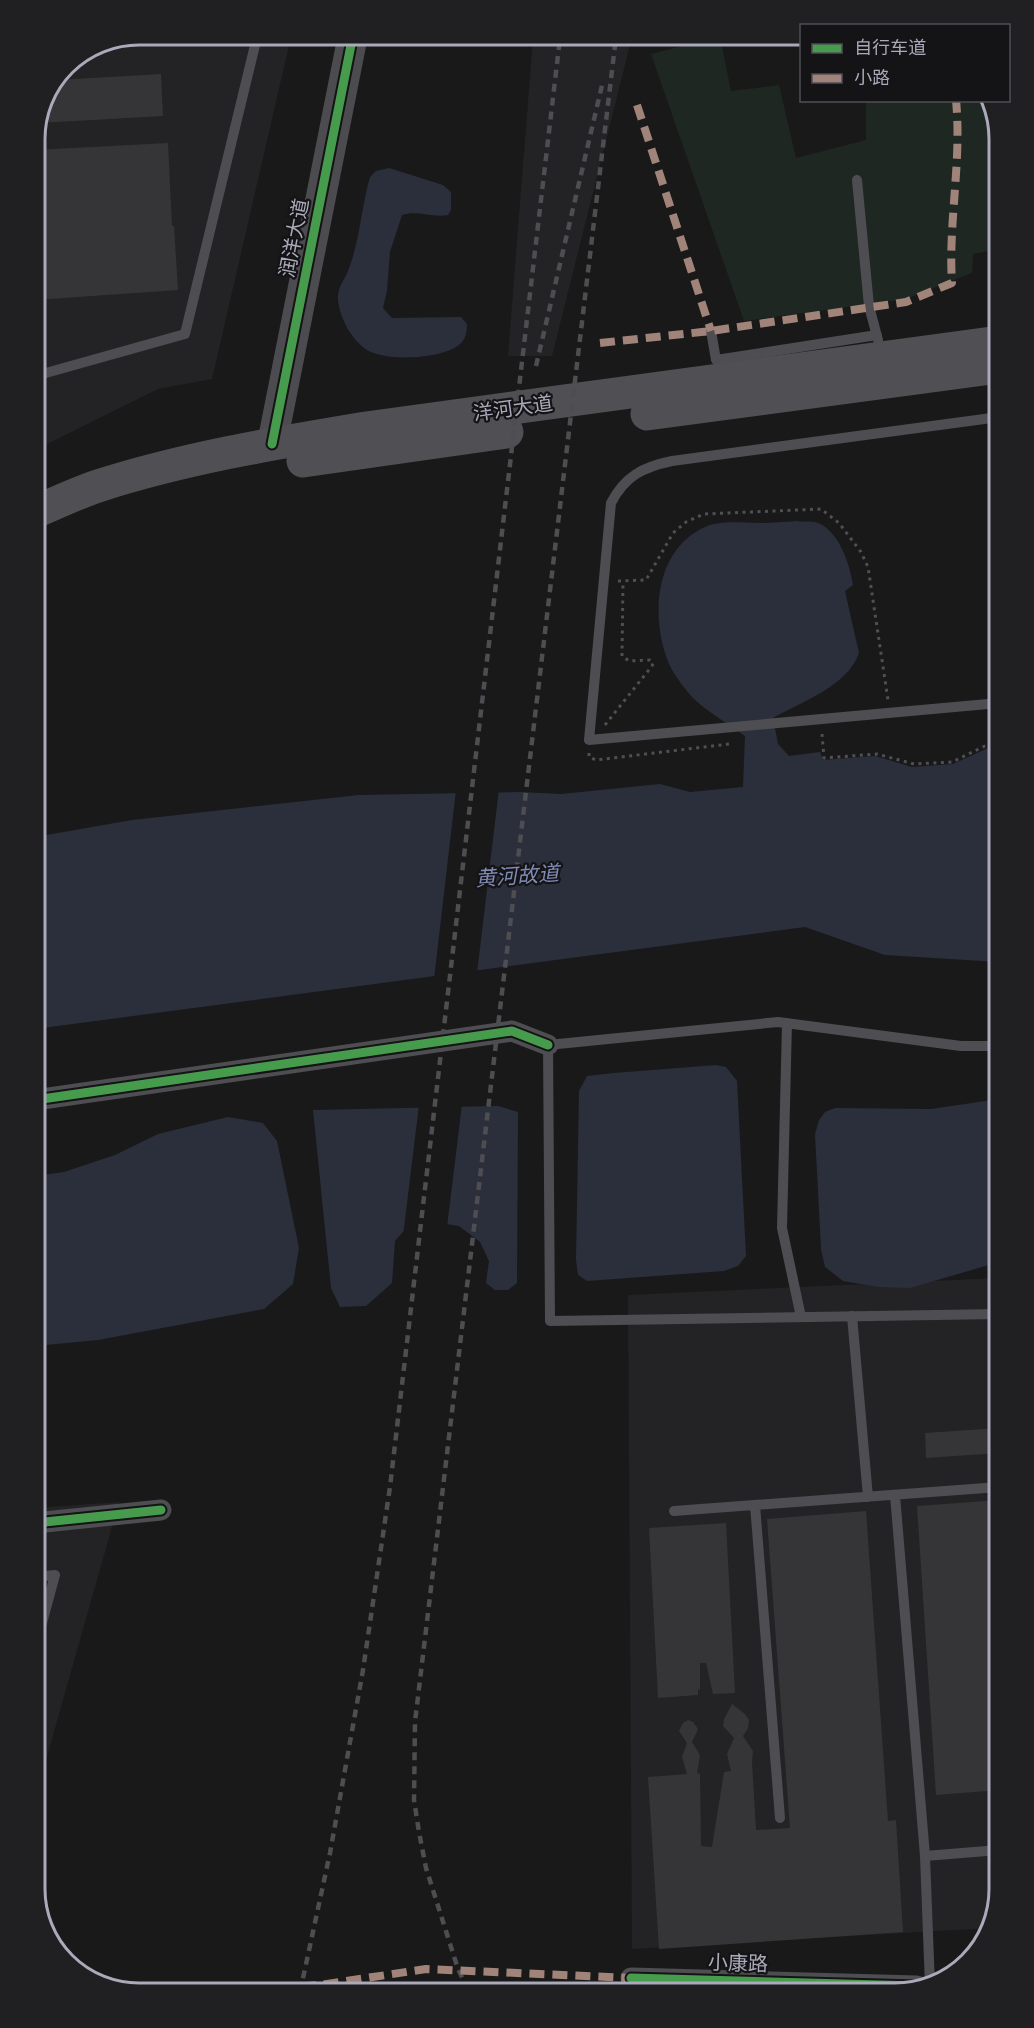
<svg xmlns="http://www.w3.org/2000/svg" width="1034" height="2028" font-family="Cabin,'Noto Sans SC',sans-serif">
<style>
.built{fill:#232325}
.green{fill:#1f2722}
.water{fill:#2b2f3c}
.pier{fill:#191919}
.building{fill:#353537}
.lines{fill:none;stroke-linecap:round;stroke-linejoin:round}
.path{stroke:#4f4f54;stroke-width:3;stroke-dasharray:3 4.5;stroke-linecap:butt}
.lane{stroke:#4d4d52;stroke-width:10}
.street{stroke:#4d4d52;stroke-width:21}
.secondary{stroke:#4c4c50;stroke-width:30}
.primary{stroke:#504f54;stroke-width:33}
.rail{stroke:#4e4d51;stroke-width:4.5;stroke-dasharray:8 6;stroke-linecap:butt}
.quiet{stroke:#a18479;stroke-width:8;stroke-dasharray:15 8;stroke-linecap:butt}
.cycleway-casing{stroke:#141315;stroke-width:13}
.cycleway{stroke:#469c4c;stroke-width:9}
.labels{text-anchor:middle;stroke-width:4.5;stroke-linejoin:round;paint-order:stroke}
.street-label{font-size:20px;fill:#aaaaba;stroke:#141315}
.water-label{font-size:21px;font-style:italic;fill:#808bb6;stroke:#141315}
.rim{fill:none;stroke:#aaaaba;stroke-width:3}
</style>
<rect width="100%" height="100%" fill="#191919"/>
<path class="built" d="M632,37l-80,319h-44l25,-318z
M290,41l-78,338 -54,10 -123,61v-317l30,-68 35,-23z
M999,1278v611l-11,39 -356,21 -4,-654z
M119,1502l-84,297v-291z"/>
<path class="green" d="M720,36l11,55 48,-6 17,73 70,-18v-39h126l7,38v110l-26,5 -1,19 -66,26 -162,22 -93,-267z"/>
<path class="water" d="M389,168l54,17 8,7v18l-3,5c-16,3 -31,-5 -46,0l-12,37 -3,39 -4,17 9,10 69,-1 6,7c0,7 -1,15 -7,20 -16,15 -74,18 -93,6 -15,-10 -27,-31 -29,-50 -1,-12 6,-19 10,-29 12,-30 13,-63 22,-94l6,-6z
M796,521c6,1 13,0 19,1 23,6 35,42 38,63l-8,6 14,62c-11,33 -58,49 -86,65l5,26 11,12 31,-4 3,8 52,-4 37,11 41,-3 35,-16 11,-1v215l-114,-7 -80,-28 -770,102v-192l97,-17 227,-25 161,-3 41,2 99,-10 30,8 53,-5 2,-51c-16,-12 -39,-25 -52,-38 -8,-9 -19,-23 -24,-34 -19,-46 -15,-114 36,-137 17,-7 36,-4 54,-4 12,0 25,-1 37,-2z
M716,1065l10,2 11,14 9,175 -8,10 -14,5 -137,10 -9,-6 -2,-15 3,-169 8,-15 27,-3z
M999,1099v163l-89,26 -31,-1 -36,-6 -18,-14 -4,-18 -6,-115 4,-14 6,-8 10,-4 96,1z
M498,1106l20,6 -1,171 -9,7h-13l-9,-7 3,-22 -9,-19 -21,-16 -45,-7 -19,22 -3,42 -26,23 -26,1 -9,-19 -18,-178z
M228,1117l35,6 14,18 22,107 -6,36 -29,25 -166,31 -63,6v-170l29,-4 51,-17 43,-21z"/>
<path class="pier" d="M499,789l-22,184 -43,6 22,-189z
M462,1104l-15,123 -32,-5 -12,14 16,-131z"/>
<path class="building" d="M161,74l2,42 -124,7 20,-43z
M168,143l4,83h2l4,64 -143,10v-150z
M999,1428v25l-73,5 -1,-25z
M999,1500v290l-63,5 -19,-289z
M866,1511l22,310 8,-1 7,112 -244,17 -11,-172 39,-3 -5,-17 5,-14 -8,-12 4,-8 5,-3 5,2 5,7 -6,13 8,13 -3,19 3,-1 1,73 11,1 12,-75 7,-1 -4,-17 7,-16 -11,-12 1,-7 8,-15 13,10 4,6 -1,8 -5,8 10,15 -1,11 4,68 34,-2 -23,-309z
M726,1523l9,170 -22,1 -7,-31h-6v28l-2,-3v7l-40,3 -9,-170z"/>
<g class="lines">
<path class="path" d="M618,581l28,-1 27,-47 13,-11 18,-8 117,-5 18,14 22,29 7,15 20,133
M605,725l47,-59 1,-3 -3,-3 -21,1 -7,-5 1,-75
M822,734l2,24 53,-4 37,10 38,-2 33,-16 14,-1
M589,753v4l7,3 133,-16"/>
<path class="lane" d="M857,180l12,126 9,34
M711,331l5,29 161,-25
M35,376l150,-42 71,-293
M999,703l-410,37 22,-237c14,-27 32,-36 61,-42l327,-44
M787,1023l-5,205 19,89
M999,1314l-449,7 -2,-276 230,-23 183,24h38
M852,1316l16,181
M895,1495l30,361 5,130
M755,1505l25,313
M674,1511l325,-24
M35,1649l20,-74 -20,2
M925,1856l74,-6"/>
<path class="street" d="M35,1100l477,-69 36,14
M35,1523l126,-13
M631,1978l286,8"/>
<path class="secondary" d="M272,444l80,-404"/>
<path class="primary" d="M647,414l352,-47
M303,461l204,-29
M35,512c21,-9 42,-19 63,-26 87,-28 178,-43 268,-58l633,-86"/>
<path class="rail" d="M536,366l67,-285
M468,1990l-10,-21 -32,-101 -7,-36 -5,-32 1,-78 201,-1685
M300,1992l30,-139 33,-183 27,-183 170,-1449"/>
<path class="quiet" d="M637,105l74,226
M600,343l111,-12 195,-29 46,-19c-4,-61 10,-121 4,-183
M232,1992l88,-7 106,-16 205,9"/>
<defs>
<path id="cycleway" d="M272,444l80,-404
M35,1100l477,-69 36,14
M35,1523l126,-13
M631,1978l286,8"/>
</defs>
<use href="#cycleway" class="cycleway-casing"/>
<use href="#cycleway" class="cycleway"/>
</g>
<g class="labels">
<g class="street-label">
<text transform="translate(294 238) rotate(-79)" y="7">润洋大道</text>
<text transform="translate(513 408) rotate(-8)" y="7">洋河大道</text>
<text transform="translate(738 1963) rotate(2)" y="7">小康路</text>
</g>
<g class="water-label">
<text transform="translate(517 876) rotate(-4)" y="7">黄河故道</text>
</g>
</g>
<path d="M0 0H1034V2028H0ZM139 45H895A94 94 0 0 1 989 139V1889A94 94 0 0 1 895 1983H139A94 94 0 0 1 45 1889V139A94 94 0 0 1 139 45Z" fill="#201f22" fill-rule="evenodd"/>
<path class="rim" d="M139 45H895A94 94 0 0 1 989 139V1889A94 94 0 0 1 895 1983H139A94 94 0 0 1 45 1889V139A94 94 0 0 1 139 45Z"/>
<rect x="800" y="24" width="210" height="78" fill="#141315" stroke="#504f57" stroke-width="1.5"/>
<rect x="812" y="44" width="30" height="9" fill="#469c4c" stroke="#504f57" stroke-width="1.5"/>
<text x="854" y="54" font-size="18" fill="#aaaaba">自行车道</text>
<rect x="812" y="74" width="30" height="9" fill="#a18479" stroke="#504f57" stroke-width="1.5"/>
<text x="854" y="84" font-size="18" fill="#aaaaba">小路</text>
</svg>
